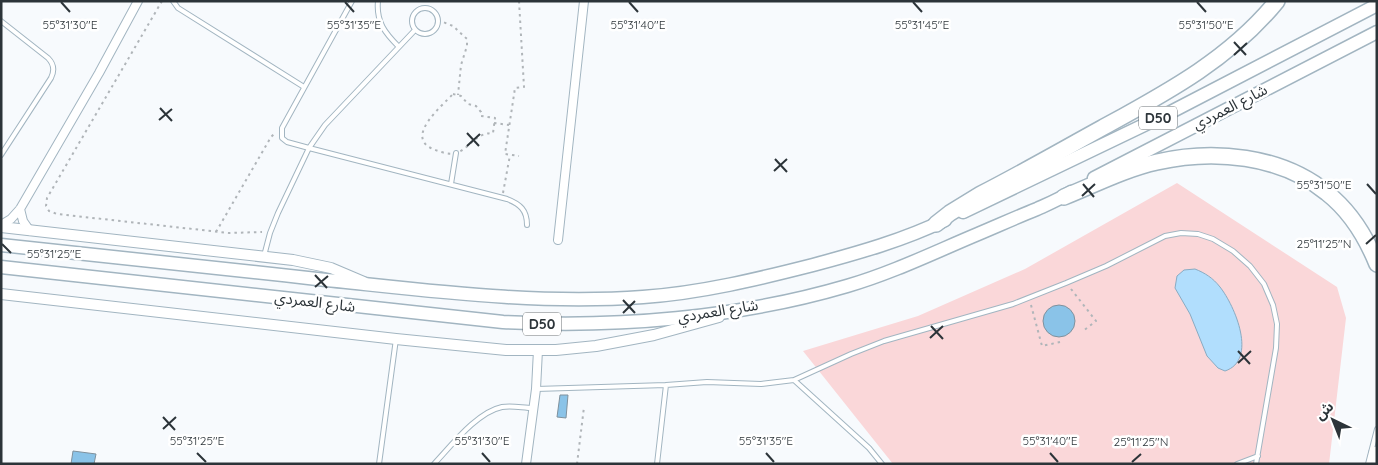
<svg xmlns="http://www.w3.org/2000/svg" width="1378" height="465" font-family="Quicksand,'Noto Sans Arabic',sans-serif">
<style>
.green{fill:#fad7d9}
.water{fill:#b1defd;stroke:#89abc2}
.building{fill:#8ac3e8;stroke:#7f919d}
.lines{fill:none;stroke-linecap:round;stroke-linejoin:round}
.service-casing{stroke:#a2b5c1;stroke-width:6}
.minor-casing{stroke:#a2b5c1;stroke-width:10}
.tertiary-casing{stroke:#a2b5c1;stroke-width:12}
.primary-casing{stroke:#a2b5c1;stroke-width:15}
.motorway-casing{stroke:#a2b5c1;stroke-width:18}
.path{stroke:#b0b5b9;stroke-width:2;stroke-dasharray:2.5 4;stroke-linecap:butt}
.service{stroke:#fff;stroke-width:4}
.minor{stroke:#fff;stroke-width:8}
.tertiary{stroke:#fff;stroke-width:10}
.primary{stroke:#fff;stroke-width:12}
.motorway{stroke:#fff;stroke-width:15}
.ticks{fill:none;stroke:#2c3439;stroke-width:2}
.labels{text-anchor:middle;stroke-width:5;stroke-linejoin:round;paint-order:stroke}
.shield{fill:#fff;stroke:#6b7174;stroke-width:1}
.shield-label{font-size:14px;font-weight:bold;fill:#2c3439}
.street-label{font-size:15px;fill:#2c3439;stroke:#fff}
.ticks-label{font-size:12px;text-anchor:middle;fill:#2c3439;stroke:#fff;stroke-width:5;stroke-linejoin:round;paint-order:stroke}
</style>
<rect width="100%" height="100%" fill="#f7fafd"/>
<path class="green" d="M1177,183l160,104 9,31 -17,146h-436l-90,-113 115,-35 107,-47z"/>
<path class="water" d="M1195,269c10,4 18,9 25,18 15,19 38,73 5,84l-7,-3 -11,-12 -17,-42 -15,-26 2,-12 7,-6z"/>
<path class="building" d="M1043 321a16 16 0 1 1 32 0a16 16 0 1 1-32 0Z
M560,395h8l-2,23 -9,-1z
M73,451l23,3 -2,10h-23z"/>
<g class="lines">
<defs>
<path id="service" d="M173,1l5,7 126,79
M352,1l-70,127v10l5,4 22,6 198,51c13,5 20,11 20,26
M378,1c-2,21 7,32 21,46
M412 21a13 13 0 1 1 26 0a13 13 0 1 1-26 0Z
M1,21l47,37c6,6 7,12 3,20l-50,77
M451,184l5,-31
M264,256l6,-23 8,-20 31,-65 16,-23 90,-95
M794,380l75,68 13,16
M536,389l130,-4 41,-3 54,2 33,-4 57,-26 33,-13 129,-37 53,-21 40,-17 59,-30 16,-3 17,1 15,5 20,12 17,15 14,18 9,21 4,19 -1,24 -20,116
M379,464l17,-125
M434,464c17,-18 43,-52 68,-57 10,-2 21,1 31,1
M657,464l9,-79
M1237,464l21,-8
M1368,464l9,-35"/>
<path id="minor" d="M20,209l3,12 7,10
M1,225l10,-6 9,-10 79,-136 39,-72
M558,240l26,-239
M526,464l10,-75 2,-39"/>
<path id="tertiary" d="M1,227l292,33 38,8 33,14
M1,294l395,45 110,11h50l40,-4 58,-11 65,-18"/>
<path id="primary" d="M1094,178l283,-146
M963,212l204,-98 210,-109
M1,245c106,11 211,22 316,34 109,11 217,26 326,18 58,-4 115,-18 170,-32 45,-12 91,-25 132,-45
M1,267l502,55c113,6 235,-4 344,-36 45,-13 88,-34 131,-52 19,-8 39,-17 59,-25 11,-5 23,-10 34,-17"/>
<path id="motorway" d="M1064,197c30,-12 61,-28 93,-35 56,-13 124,-7 170,31 23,18 39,44 50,71
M936,224l14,-11 31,-19c41,-21 81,-44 121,-66 64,-35 128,-69 175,-127
M1376,464l1,-10"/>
</defs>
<use href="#service" class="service-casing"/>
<use href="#minor" class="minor-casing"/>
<use href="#tertiary" class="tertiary-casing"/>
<use href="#primary" class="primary-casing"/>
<use href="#motorway" class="motorway-casing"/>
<path class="path" d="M162,1l-115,197 -1,8 3,5 8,3 172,19 33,-1
M519,1l5,86 -9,1 -10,66 14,2
M438,20l15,6 14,13v7l-6,19 -3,30
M453,94l8,2 7,8 8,2 5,6v4l14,2 -2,15c-19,0 -22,15 -37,20 -7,2 -16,-1 -23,-4 -29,-12 9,-43 20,-55z
M494,123l15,2
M503,193l7,-38
M216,232l55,-95 4,-4
M1071,289l25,32 -13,10
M1031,305l11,41 18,-4
M577,464l7,-57"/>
<use href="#service" class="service"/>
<use href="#minor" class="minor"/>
<use href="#tertiary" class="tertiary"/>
<use href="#primary" class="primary"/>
<use href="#motorway" class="motorway"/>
</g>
<path class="ticks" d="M61,2l9,10M345,2l9,10M629,2l9,10M913,2l9,10M1197,2l9,10M1234,42l12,13M1234,55l13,-12M160,108l12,13M159,120l13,-11M467,133l12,13M467,146l13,-12M775,159l12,13M774,171l13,-12M1083,184l11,13M1367,184l9,10M1082,196l13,-12M2,244l9,9M1366,244l10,-9M315,275l12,13M315,287l13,-11M623,300l12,13M623,313l12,-12M931,326l12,13M930,338l13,-12M1238,351l12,13M1238,363l13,-12M163,417l12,13M163,429l13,-12M197,453l9,9M482,453l8,9M766,453l8,9M1050,453l8,9M1132,462l9,-8"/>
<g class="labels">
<g class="shield">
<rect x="1139" y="106.5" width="38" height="23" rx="4"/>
<rect x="523" y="312.5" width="38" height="23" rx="4"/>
</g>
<g class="shield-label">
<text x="1158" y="123">D50</text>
<text x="542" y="329">D50</text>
</g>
<g class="street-label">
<text transform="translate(1230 107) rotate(-27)" y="5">شارع العمردي</text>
<text transform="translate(315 302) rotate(7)" y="5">شارع العمردي</text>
<text transform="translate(718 311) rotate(-9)" y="5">شارع العمردي</text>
</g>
</g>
<g class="ticks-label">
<text x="70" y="29">55°31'30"E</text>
<text x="354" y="29">55°31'35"E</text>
<text x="638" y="29">55°31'40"E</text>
<text x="1206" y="29">55°31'50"E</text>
<text x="922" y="29">55°31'45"E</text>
<text x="1324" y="189">55°31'50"E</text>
<text x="1324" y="248">25°11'25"N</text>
<text x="54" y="258">55°31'25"E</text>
<text x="197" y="445">55°31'25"E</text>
<text x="482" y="445">55°31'30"E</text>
<text x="766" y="445">55°31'35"E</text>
<text x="1050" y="445">55°31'40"E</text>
<text x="1141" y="446">25°11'25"N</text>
</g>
<rect width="1378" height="465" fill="none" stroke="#2c3439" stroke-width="5"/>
<g transform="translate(1333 420) rotate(317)" stroke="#ffffff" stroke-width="4" paint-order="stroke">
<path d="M0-4L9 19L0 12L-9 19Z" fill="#2c3439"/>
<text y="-8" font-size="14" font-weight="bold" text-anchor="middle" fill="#2c3439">ش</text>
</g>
</svg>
